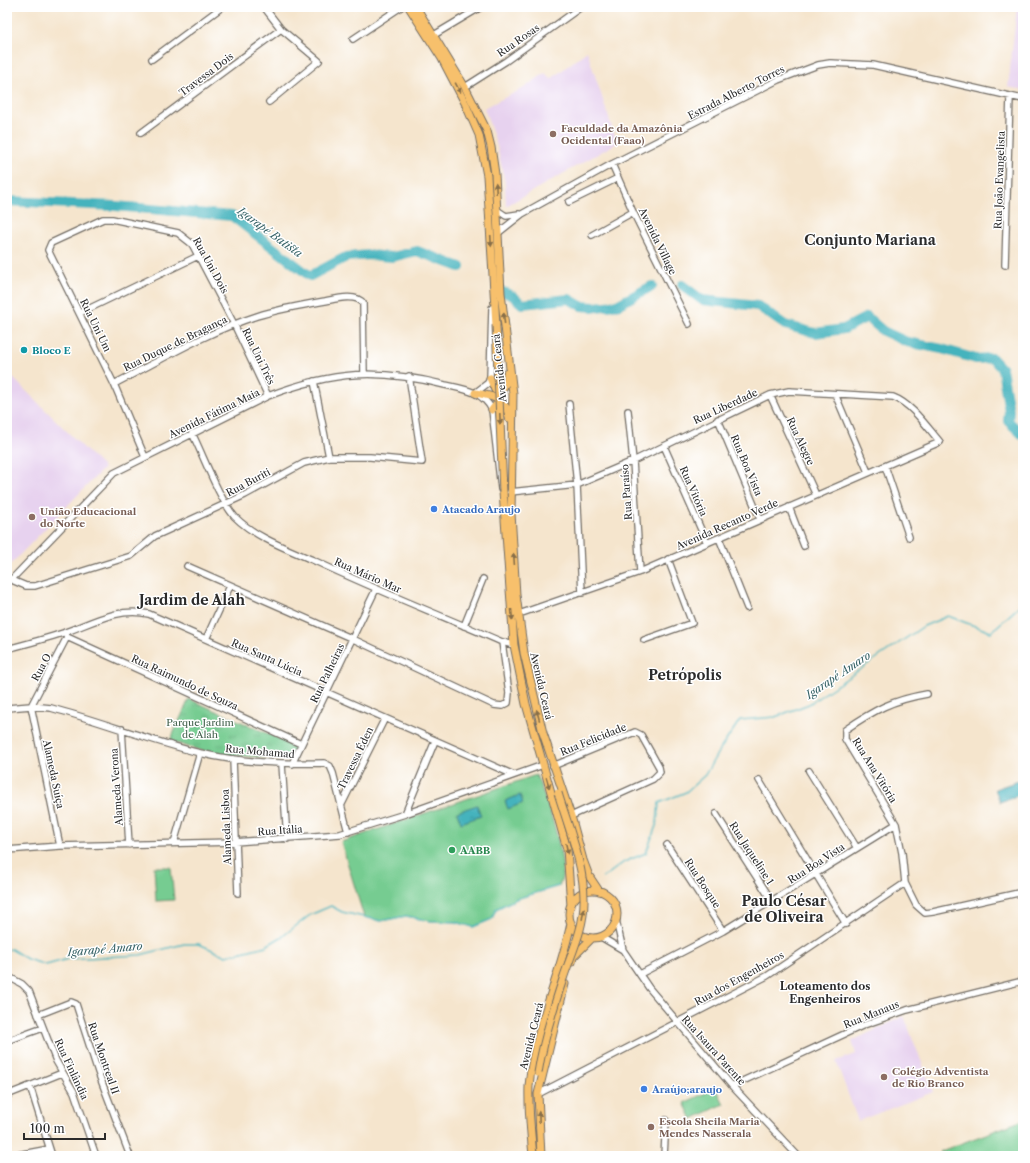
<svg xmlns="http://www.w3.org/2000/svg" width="1030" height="1163" font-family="'Libre Caslon Text',serif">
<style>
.built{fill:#e7d2ef}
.grass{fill:#76cc91;stroke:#507c5e}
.park{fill:url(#park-tufts);stroke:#507c5e}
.water{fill:url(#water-ripples);stroke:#386f74}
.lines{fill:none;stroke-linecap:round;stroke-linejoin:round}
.stream{stroke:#44b3bd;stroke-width:1.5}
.river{stroke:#44b3bd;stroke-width:10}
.minor-casing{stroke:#726c64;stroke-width:8}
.major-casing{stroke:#726c64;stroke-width:9}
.minor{stroke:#fff;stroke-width:5.5}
.major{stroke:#f7c06c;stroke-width:7}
.major-bridge-casing{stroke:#726c64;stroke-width:9;stroke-linecap:butt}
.major-bridge{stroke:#f7c06c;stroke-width:7}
.oneway{fill:#876e48}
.education-dot{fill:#8d6e63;stroke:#fff;stroke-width:1.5}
.culture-dot{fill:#0f9aa8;stroke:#fff;stroke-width:1.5}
.shop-dot{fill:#3f7fe0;stroke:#fff;stroke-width:1.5}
.leisure-dot{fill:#2e9e5b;stroke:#fff;stroke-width:1.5}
.labels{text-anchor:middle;stroke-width:3;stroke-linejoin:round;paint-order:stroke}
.street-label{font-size:10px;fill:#2b2b2b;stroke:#fff}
.education-label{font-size:10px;font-weight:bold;fill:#785e54;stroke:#fff;text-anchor:start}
.culture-label{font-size:10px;font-weight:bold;fill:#0d838f;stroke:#fff;text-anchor:start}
.shop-label{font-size:10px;font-weight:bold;fill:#366cbe;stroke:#fff;text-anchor:start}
.park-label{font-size:10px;fill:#45634f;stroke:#fff}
.leisure-label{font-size:10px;font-weight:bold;fill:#27864d;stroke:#fff;text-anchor:start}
.water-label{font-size:11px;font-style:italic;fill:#356165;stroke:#fff}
.neighbourhood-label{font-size:11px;font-weight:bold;fill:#2b2b2b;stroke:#fff}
.district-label{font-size:14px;font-weight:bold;fill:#2b2b2b;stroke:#fff}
</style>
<defs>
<pattern id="park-tufts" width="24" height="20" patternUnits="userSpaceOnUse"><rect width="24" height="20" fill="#76cc91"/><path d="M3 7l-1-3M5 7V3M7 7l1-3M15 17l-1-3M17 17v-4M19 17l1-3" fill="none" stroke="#66af7d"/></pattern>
<pattern id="water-ripples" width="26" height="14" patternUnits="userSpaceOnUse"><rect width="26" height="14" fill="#44b3bd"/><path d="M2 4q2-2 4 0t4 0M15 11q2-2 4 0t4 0" fill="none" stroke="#39929a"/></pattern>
</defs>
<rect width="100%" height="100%" fill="#fff"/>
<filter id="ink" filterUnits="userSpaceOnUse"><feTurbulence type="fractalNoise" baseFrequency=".025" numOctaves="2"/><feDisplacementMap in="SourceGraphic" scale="8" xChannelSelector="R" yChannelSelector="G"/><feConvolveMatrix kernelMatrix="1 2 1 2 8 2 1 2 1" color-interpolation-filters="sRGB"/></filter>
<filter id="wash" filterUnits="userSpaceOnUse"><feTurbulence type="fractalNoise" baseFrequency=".012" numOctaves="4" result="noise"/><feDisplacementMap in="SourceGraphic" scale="16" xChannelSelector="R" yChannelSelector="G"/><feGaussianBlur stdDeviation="0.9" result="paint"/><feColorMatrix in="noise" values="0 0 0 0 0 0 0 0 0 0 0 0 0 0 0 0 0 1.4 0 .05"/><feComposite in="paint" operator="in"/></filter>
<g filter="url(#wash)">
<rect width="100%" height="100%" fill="#f5e5cd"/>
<path class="built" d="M1017,7h6v83l-15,-3z
M587,51l30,92 -111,63 -1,-24 -8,-36 -13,-38 40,-20 21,-15 6,6z
M7,372l97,96 -96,99 -1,-1z
M904,1016l29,76 -75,29 -22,-60 20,-7 -4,-13z"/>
<path class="grass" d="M536,775c9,21 36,92 23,111l-43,13 -20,10 -4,10 -19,8 -17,-5 -26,-1 -24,-5 -25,5 -17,-4 -23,-75z
M154,867h17l3,33 -18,1z
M716,1088l8,16 -32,15 -8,-16z
M1023,1120v36h-83l1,-5z"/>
<path class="park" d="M189,699l107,47 -6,13 -61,-4 -30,-5 -29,-9z"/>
<path class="water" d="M1018,781l4,13 -22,8 -5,-13z
M520,795l3,8 -15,6 -3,-8z
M477,805l4,11 -20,7 -4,-11z"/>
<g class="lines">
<path class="stream" d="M603,878l21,-16 22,-9 11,-30 2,-20 27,-11 19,-17 12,-21 23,-34 35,-3 34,-13 115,-78 24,-10 43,16 32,-29
M7,950l4,-1 16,10 19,6 22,-6 72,-4 44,-11h15l27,12 40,-10 17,-10 27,-21 21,-9 11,6 39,9 25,-5 24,5 26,1 17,5 19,-8 4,-10 20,-10 43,-13"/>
<path class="river" d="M7,201l108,5 117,10 78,60 36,-19 23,-2 23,2 25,-6 43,16
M682,285l20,15 56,6 27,19 30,8 29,-4 23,-12 16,14 24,11 35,7 34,10 16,-1 10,11 7,42 -1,10 15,14
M501,291l12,5 9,8 47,-5 12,7 13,1 23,-2 35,-19"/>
</g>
</g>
<g filter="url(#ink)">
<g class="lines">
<defs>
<path id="minor" d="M264,7l17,22 38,32 -50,41
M434,35l47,-28
M353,39l48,-32
M152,59l70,-52
M465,87l41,-26 75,-54
M141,133l140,-104
M612,164l21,48 56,112
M569,202l49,-24
M497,210l9,6 13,-2
M498,233l24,-19 90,-50 166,-84 40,-15 12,-2 43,2 150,34
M592,235l41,-23
M1005,265l5,-169
M80,313l118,-57
M314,381l15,76
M114,384c47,-24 93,-52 143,-68 22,-7 45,-11 68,-15 10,-2 31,-8 38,2l1,71
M475,393l13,-10 2,-5 2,-70
M835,394l33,78
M770,395l46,100
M569,404l8,81 5,108
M628,411l5,50 7,111
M718,419l42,100
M192,433c11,22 28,68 43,84 21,21 53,32 80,44 61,29 125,54 187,81l12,3
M664,446l43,97
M145,457l-31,-73 -66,-134 3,-7 52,-24h9l66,14 14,11 42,80 34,72
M885,466l24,71
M510,492l67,-7 56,-24 137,-66 19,-4 104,6c19,7 34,30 47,45l-300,130 -121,42
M789,507l15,39
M719,538l28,70
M187,566l166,73 141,66 8,1 6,-3 1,-10 -7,-51
M7,578l19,8h9l96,-30 24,-20 90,-41 59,-32 25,-6h41l52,5 -13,-86
M12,579l102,-106 154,-77c65,-25 110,-28 177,-11 18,4 38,6 47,25l9,79
M464,626l19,-47
M65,632l2,5 234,107
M206,639l24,-53
M644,640l48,-17 -24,-64
M7,649c19,-5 38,-10 56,-16 29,-10 54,-26 86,-19l365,161
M7,708l24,-2 20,2c50,13 99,33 149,45 40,10 82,11 124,10l6,3 3,7 15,59
M122,729l7,116
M233,759l5,134
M282,764l5,75
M292,764l84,-175
M553,766l82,-34 6,3 18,32 1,5 -7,7 -82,37
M809,771l48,77
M759,780l87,144
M341,806l44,-88
M405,814l30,-73
M716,814l56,87
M174,843l26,-90
M667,845l56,86
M60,846l-29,-140 36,-69
M7,850l53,-4 175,-4 105,-8 65,-20 138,-49
M905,883l-3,-30 -6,-29 -51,-85v-9c29,-20 47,-30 82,-36
M616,920l7,30 26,38 83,98 66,70
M601,937l22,13
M640,974l83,-43 173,-107
M7,976l15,8 7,7 27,70 18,31 22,64
M38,1015l33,-13 5,2 22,68 32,84
M7,1041l36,-13
M30,1086l22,70
M732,1086l132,-61 43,-15 116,-29
M538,1094l229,-118 138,-93 11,22 9,8 8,-1 90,-20
M7,1095l55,-22
M12,1156l37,-7
M664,1156l2,-36"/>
<path id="major" d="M409,7l32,50 24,46 14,32 8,41 9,149
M416,7l49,80 22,44 4,16 4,27 6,119 12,101 -2,119 5,82 8,58 19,80 28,83 12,44 6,16 10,15
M490,378l5,12h7l5,-10v-7
M475,393c17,3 32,5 34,25
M492,410l4,-5h8
M503,492l11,153 12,59 41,145 4,57
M569 914a24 24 0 1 1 48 0a24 24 0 1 1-48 0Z
M572,962l1,-5 19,-19
M533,1156c-2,-23 -5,-47 -4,-70 5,-56 31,-109 42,-163
M541,1156l-3,-62 27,-110"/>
</defs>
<use href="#minor" class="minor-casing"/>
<use href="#major" class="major-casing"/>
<use href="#minor" class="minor"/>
<use href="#major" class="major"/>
<defs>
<path id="major-bridge" d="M496,325l7,167
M538,1073c5,-32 15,-64 25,-94 8,-25 21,-50 21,-77 1,-34 -16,-76 -26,-109"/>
</defs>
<use href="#major-bridge" class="major-bridge-casing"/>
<use href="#major-bridge" class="major-bridge"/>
</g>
<defs><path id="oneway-solid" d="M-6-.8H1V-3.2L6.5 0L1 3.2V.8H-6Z"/></defs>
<g class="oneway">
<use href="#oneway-solid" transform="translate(458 88) rotate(62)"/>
<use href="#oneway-solid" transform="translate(496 188) rotate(-93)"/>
<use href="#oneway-solid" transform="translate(491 241) rotate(87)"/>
<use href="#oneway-solid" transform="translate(504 318) rotate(-96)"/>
<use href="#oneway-solid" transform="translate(500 419) rotate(88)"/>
<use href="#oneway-solid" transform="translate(514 559) rotate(-94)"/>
<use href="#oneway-solid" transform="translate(512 615) rotate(85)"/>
<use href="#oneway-solid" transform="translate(538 715) rotate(-105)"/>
<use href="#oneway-solid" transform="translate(548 783) rotate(73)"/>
<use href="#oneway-solid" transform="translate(567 849) rotate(78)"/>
<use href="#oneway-solid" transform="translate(583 914) rotate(-81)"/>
<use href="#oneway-solid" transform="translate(539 1117) rotate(-92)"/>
</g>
</g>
<g class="education-dot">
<circle cx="553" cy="134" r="4"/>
<circle cx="32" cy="517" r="4"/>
<circle cx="884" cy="1077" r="4"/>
<circle cx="651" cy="1127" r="4"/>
</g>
<circle class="culture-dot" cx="24" cy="350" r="4"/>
<g class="shop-dot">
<circle cx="434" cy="509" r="4"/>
<circle cx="644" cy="1089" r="4"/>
</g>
<circle class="leisure-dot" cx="452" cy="850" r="4"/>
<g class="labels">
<g class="street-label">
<text transform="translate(518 40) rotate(-35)" y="4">Rua Rosas</text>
<text transform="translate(206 74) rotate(-37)" y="4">Travessa Dois</text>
<text transform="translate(736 92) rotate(-27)" y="4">Estrada Alberto Torres</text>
<text transform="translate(999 180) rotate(-88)" y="4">Rua João Evangelista</text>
<text transform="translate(658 241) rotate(64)" y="4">Avenida Village</text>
<text transform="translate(211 265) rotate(61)" y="4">Rua Uni Dois</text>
<text transform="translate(96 325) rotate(64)" y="4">Rua Uni Um</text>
<text transform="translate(175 343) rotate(-26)" y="4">Rua Duque de Bragança</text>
<text transform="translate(259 356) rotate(64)" y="4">Rua Uni Três</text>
<text transform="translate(499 368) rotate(-96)" y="4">Avenida Ceará</text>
<text transform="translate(725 406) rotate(-25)" y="4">Rua Liberdade</text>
<text transform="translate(214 413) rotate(-26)" y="4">Avenida Fátima Maia</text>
<text transform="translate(801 441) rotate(65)" y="4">Rua Alegre</text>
<text transform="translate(747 465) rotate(67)" y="4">Rua Boa Vista</text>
<text transform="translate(248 482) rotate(-28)" y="4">Rua Buriti</text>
<text transform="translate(694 491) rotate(66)" y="4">Rua Vitória</text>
<text transform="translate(626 492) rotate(-94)" y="4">Rua Paraíso</text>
<text transform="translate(727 524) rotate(-24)" y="4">Avenida Recanto Verde</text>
<text transform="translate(368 575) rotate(24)" y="4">Rua Mário Mar</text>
<text transform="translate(267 657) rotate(24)" y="4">Rua Santa Lúcia</text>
<text transform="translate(41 667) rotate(-62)" y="4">Rua O</text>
<text transform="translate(327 673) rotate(-64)" y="4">Rua Palheiras</text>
<text transform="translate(185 682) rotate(25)" y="4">Rua Raimundo de Souza</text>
<text transform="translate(542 686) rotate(77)" y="4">Avenida Ceará</text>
<text transform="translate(593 739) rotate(-22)" y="4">Rua Felicidade</text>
<text transform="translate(260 751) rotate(5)" y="4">Rua Mohamad</text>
<text transform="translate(355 758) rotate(-64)" y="4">Travessa Éden</text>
<text transform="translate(875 770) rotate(58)" y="4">Rua Ana Vitória</text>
<text transform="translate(54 774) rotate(78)" y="4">Alameda Suíça</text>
<text transform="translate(116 787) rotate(-94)" y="4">Alameda Verona</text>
<text transform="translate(226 827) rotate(-92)" y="4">Alameda Lisboa</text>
<text transform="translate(280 830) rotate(-4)" y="4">Rua Itália</text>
<text transform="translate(752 853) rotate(57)" y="4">Rua Jaqueline 1</text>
<text transform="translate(816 863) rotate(-33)" y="4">Rua Boa Vista</text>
<text transform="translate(703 883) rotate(57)" y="4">Rua Bosque</text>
<text transform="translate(739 978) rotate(-29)" y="4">Rua dos Engenheiros</text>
<text transform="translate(871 1014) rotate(-22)" y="4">Rua Manaus</text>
<text transform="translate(531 1036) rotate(-76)" y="4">Avenida Ceará</text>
<text transform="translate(714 1050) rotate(48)" y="4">Rua Isaura Parente</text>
<text transform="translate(104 1058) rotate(71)" y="4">Rua Montreal II</text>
<text transform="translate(72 1069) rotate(65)" y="4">Rua Finlândia</text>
</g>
<g class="education-label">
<text x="561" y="132">Faculdade da Amazônia<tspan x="561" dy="12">Ocidental (Faao)</tspan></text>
<text x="40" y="515">União Educacional<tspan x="40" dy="12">do Norte</tspan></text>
<text x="892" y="1075">Colégio Adventista<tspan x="892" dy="12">de Rio Branco</tspan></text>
<text x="659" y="1125">Escola Sheila Maria<tspan x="659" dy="12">Mendes Nasserala</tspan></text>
</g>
<g class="culture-label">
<text x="32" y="354">Bloco E</text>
</g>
<g class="shop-label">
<text x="442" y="513">Atacado Araujo</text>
<text x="652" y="1093">Araújo;araujo</text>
</g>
<g class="park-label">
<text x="200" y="726">Parque Jardim<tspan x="200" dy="12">de Alah</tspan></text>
</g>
<g class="leisure-label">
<text x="460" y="854">AABB</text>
</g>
<g class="water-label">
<text transform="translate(270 232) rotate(36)" y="4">Igarapé Batista</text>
<text transform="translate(838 675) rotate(-34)" y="4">Igarapé Amaro</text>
<text transform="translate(105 949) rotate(-5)" y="4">Igarapé Amaro</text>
</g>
<g class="neighbourhood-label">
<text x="825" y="990">Loteamento dos<tspan x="825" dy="13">Engenheiros</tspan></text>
</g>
<g class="district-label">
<text x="870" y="245">Conjunto Mariana</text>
<text x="192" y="605">Jardim de Alah</text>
<text x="685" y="680">Petrópolis</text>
<text x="784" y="906">Paulo César<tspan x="784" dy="16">de Oliveira</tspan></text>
</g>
</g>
<rect width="1030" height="1163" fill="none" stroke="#fff" stroke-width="24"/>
<path d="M24 1133v6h81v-6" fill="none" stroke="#2b2b2b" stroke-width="2"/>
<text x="30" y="1133" font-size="12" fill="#2b2b2b" stroke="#ffffff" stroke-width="3" paint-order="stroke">100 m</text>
</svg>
